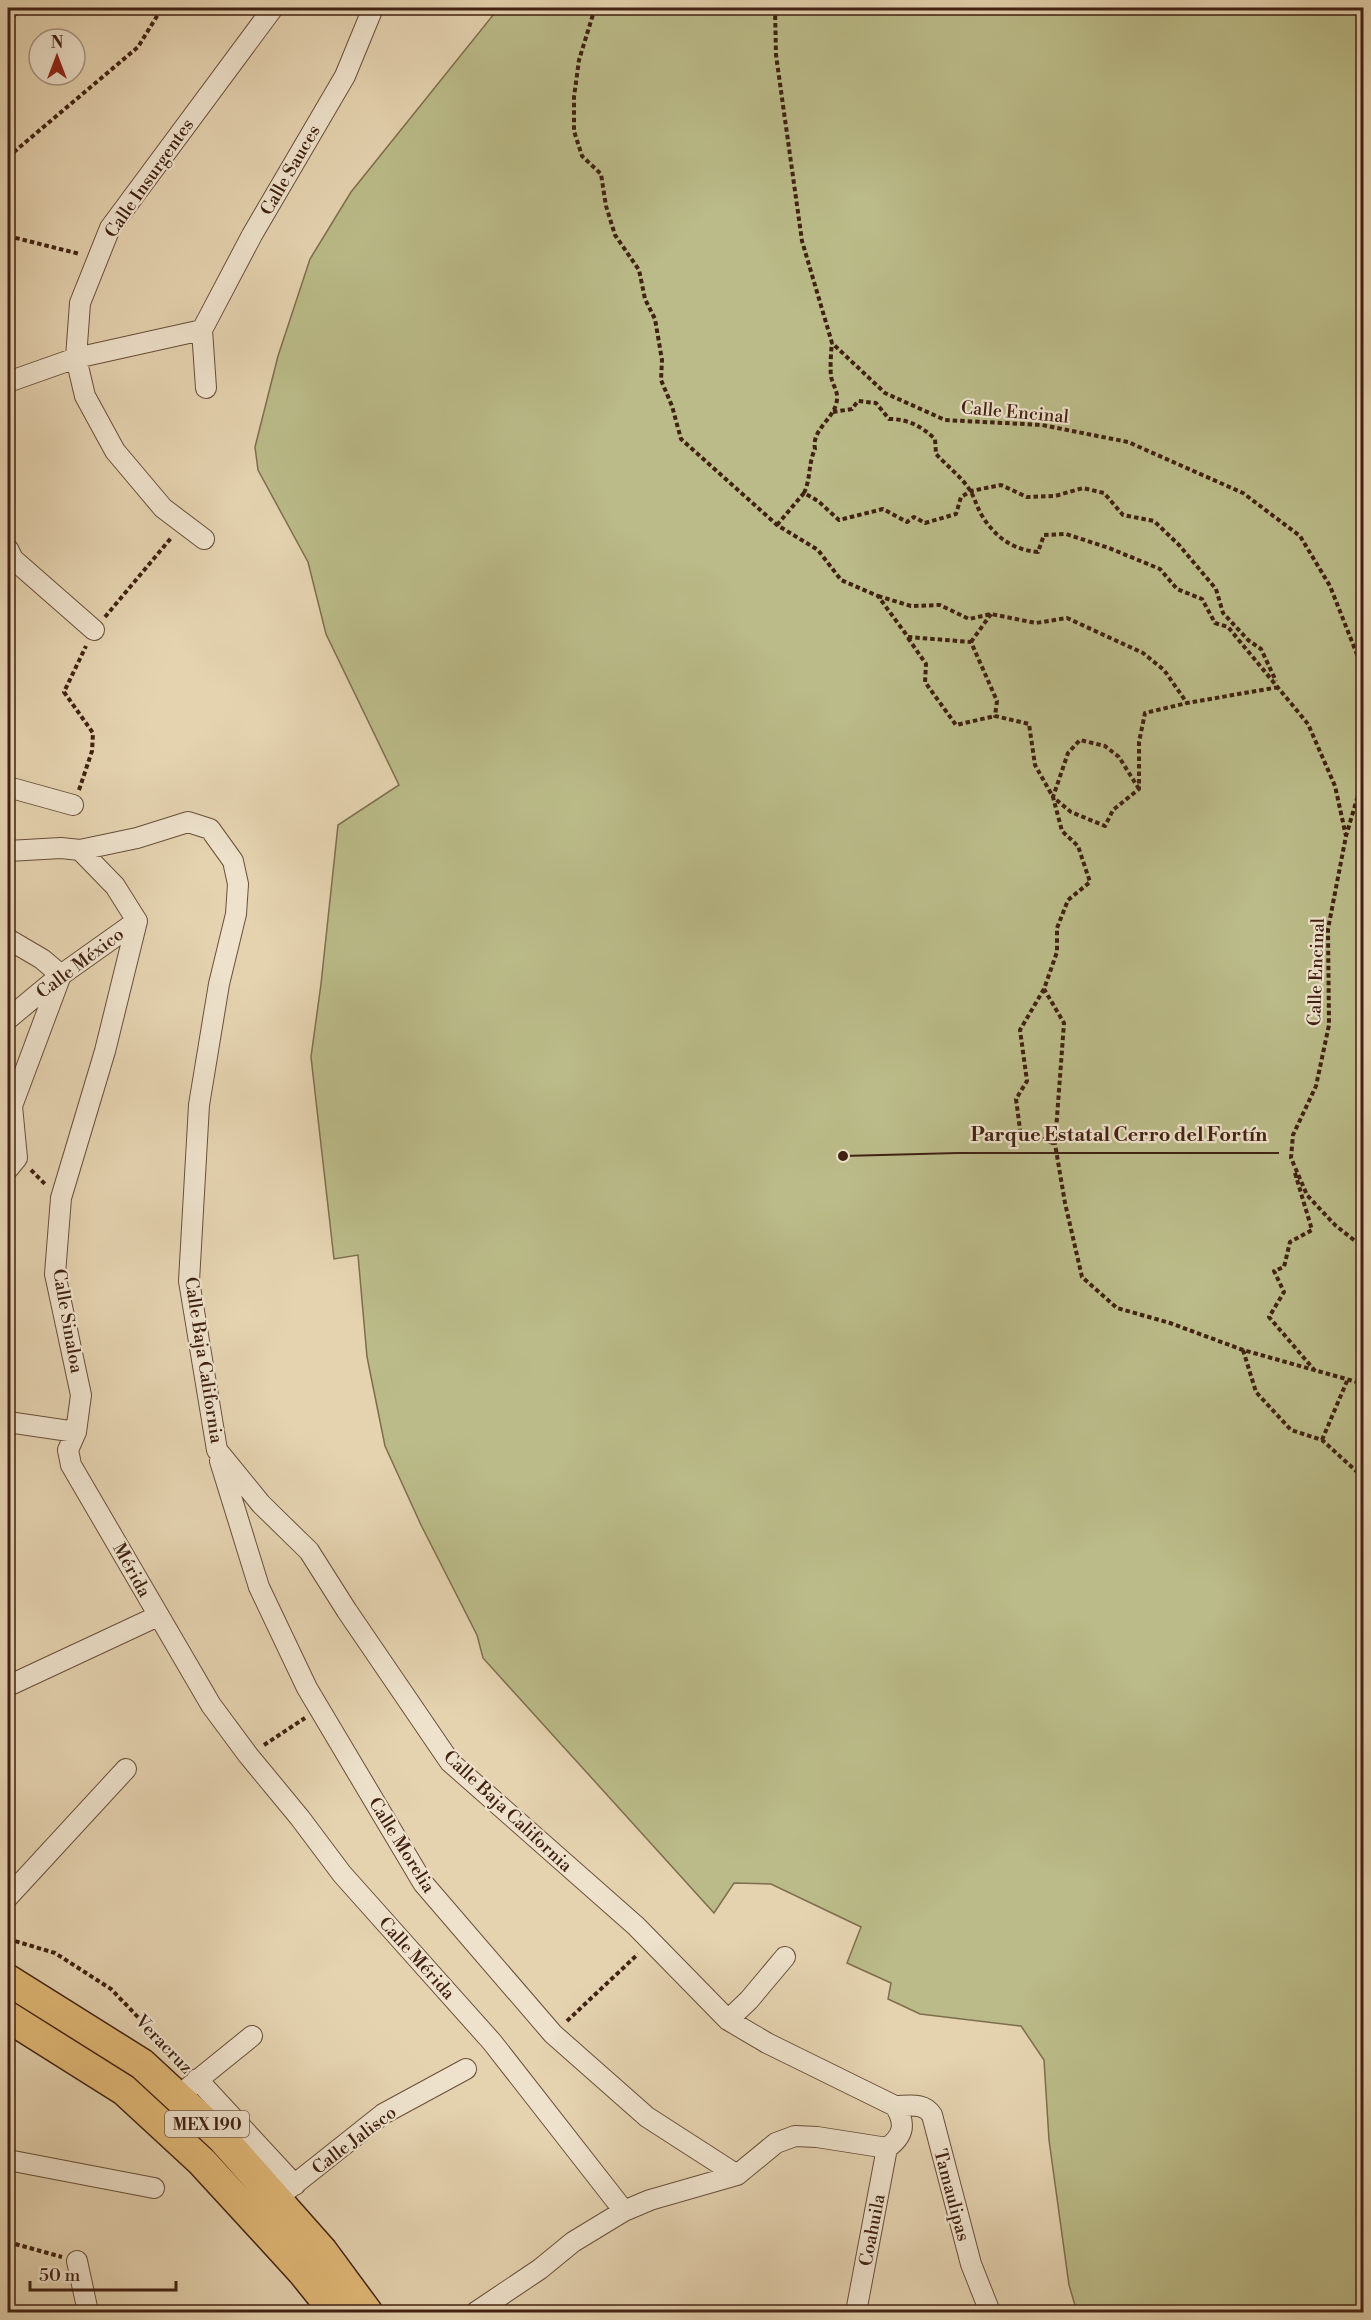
<svg xmlns="http://www.w3.org/2000/svg" width="1371" height="2320" font-family="'Libre Bodoni',serif">
<style>
.green{fill:#babb88;stroke:#7e6e4d;stroke-width:1.5}
.lines{fill:none;stroke-linecap:round;stroke-linejoin:round}
.minor-casing{stroke:#6a4e3a;stroke-width:22}
.primary-casing{stroke:#412112;stroke-width:33}
.path{stroke:#412112;stroke-width:4;stroke-dasharray:4.5 3;stroke-linecap:butt}
.minor{stroke:#eee2cc;stroke-width:20}
.primary{stroke:#e2ba78;stroke-width:30}
.labels{text-anchor:middle;stroke-width:4.5;stroke-linejoin:round;paint-order:stroke}
.shield{fill:#eee2cc;stroke:#755b4a;stroke-width:1.5}
.shield-label{font-size:16px;font-weight:bold;fill:#412112}
.street-label{font-size:18px;fill:#412112;stroke:#eee2cc}
.leader{fill:none;stroke:#412112;stroke-width:2}
.callout-dot{fill:#412112;stroke:#eee2cc;stroke-width:2}
.callout-label{font-size:20px;text-anchor:middle;font-weight:bold;fill:#412112;stroke:#eee2cc;stroke-width:4.5;stroke-linejoin:round;paint-order:stroke}
</style>
<rect width="100%" height="100%" fill="#e5d3b0"/>
<filter id="stains"><feTurbulence type="fractalNoise" baseFrequency=".00333" numOctaves="4"/><feColorMatrix values="0 0 0 0 .2 0 0 0 0 .09 0 0 0 0 .02 0 0 0 .5 -.17"/></filter>
<radialGradient id="worn" r=".72"><stop offset=".6" stop-color="#630" stop-opacity="0"/><stop offset="1" stop-color="#630" stop-opacity=".3"/></radialGradient>
<path class="green" d="M496,8h867v2304h-286l-8,-27 -20,-145 -5,-80 -23,-34 -101,-12 -32,-15 3,-16 -44,-20 14,-36 -90,-43 -37,-1 -20,30 -231,-255 -6,-23 -56,-110 -36,-79 -18,-89 -9,-102 -24,4 -23,-202 10,-73 17,-159 61,-40 -73,-151 -18,-72 -50,-92 -3,-23 23,-91 32,-97 41,-67 143,-178z"/>
<g class="lines">
<defs>
<path id="minor" d="M8,9l1,-1
M8,382l68,-24 126,-28
M206,388l-4,-58 50,-95 93,-159 28,-68
M204,539l-41,-31 -48,-57 -30,-55 -9,-38 4,-55 30,-75 163,-220
M8,549l5,10 81,71
M8,787l65,18
M8,851l53,-3 19,2 57,-12 51,-16 22,7 23,32 5,23 -2,30 -17,70 -20,121 -10,176 28,169 44,54 48,47 38,60 103,151 186,164 92,94 39,23 128,63c11,17 9,30 -8,42l-70,-11 -22,-1 -19,7 -39,32 -87,25 -26,11 -51,31 -33,27 -64,43
M137,921l-32,130 -44,147 -6,76 26,121 -5,37 -8,18 3,15 140,240 37,50 52,63 42,56 150,168 132,169
M8,939l34,20 19,16 -49,131 5,52 -9,11
M8,1019l53,-44 76,-54 -22,-35 -35,-36
M8,1422l68,10
M220,1461l39,126 48,101 116,195 130,151 94,83 90,58
M8,1686l150,-70
M8,1897l118,-128
M728,2020l21,-20 36,-43
M197,2079l98,106
M189,2087l63,-51
M895,2106c14,0 29,-4 37,9l39,149 19,48
M8,2160l146,28
M276,2199l107,-85 83,-45
M77,2261l11,51
M856,2312l31,-164"/>
<path id="primary" d="M8,1980l134,84 80,74 100,113 45,61
M8,2017l116,73 78,72 100,109 33,41"/>
</defs>
<use href="#minor" class="minor-casing"/>
<use href="#primary" class="primary-casing"/>
<path class="path" d="M595,8l-16,52 -5,37v34l8,25 19,18 5,32 9,29 24,35 6,29 10,20 7,41 -1,20 11,26 9,33 96,86 41,25 23,30 37,16 30,41 63,5 26,59 -2,15 34,8 6,41 18,32 9,34 16,15 12,36 -22,18 -11,28v24l-13,37 20,34 -9,121 10,59 17,74 35,31 53,15 73,27 121,34
M775,8l1,47 26,186 30,102 53,50 60,27 97,5 86,17 115,51 57,43 30,50 30,76 4,23
M8,157l130,-110 24,-39
M8,236l72,18
M833,412l19,-3 6,-8 18,2 13,16c19,0 32,7 46,20l1,15c11,12 27,24 35,38 4,7 6,15 10,22 13,22 31,36 57,38l6,-17 22,-1 43,14 51,21 17,20 25,10 13,24 13,4 80,97 27,62 11,50
M804,493c7,-15 4,-29 11,-44 -4,-20 21,-31 22,-50 1,-8 -5,-15 -6,-23 -1,-7 0,-26 1,-33
M777,525l27,-32 14,8 21,19 44,-11 24,13 7,-5 11,6 31,-9 5,-17 10,-6 30,-6 26,12 28,-1 28,-8 21,5 19,22 31,6 25,24 37,44 7,24 25,27 13,9 15,32
M878,596l33,10 29,-1 29,14 22,-5 45,9 31,-5 76,35 21,17 23,33
M105,617l66,-79
M908,638l18,26 -1,18 31,43 39,-9
M971,642l20,-28
M1364,775l-18,61 -18,93 1,96 -13,61 -23,49 -2,23 16,37 28,30 29,23
M1139,789l-20,-32 -14,-11 -25,-6 -12,13 -15,44 18,15 34,14 8,-16 26,-21v-47l6,-29 42,-10 92,-16
M79,790l13,-39 1,-18 -29,-41 22,-46
M1044,989l-24,41 7,51 -11,18 5,38h16l18,7
M31,1170l14,14
M1295,1173l17,57 -22,12 -6,25 -10,4 10,21 -15,25 47,55
M1243,1350l13,42 35,38 31,10 42,38
M1322,1440l25,-59
M264,1745l41,-27
M8,1939l47,14 56,36 75,78
M567,2021l71,-67
M8,2242l54,15"/>
<use href="#minor" class="minor"/>
<use href="#primary" class="primary"/>
</g>
<g class="labels">
<rect class="shield" x="165" y="2111" width="84" height="26" rx="4.5"/>
<g class="shield-label">
<text x="207" y="2130">MEX 190</text>
</g>
<g class="street-label">
<text transform="translate(290 170) rotate(-60)" y="6">Calle Sauces</text>
<text transform="translate(149 178) rotate(-55)" y="6">Calle Insurgentes</text>
<text transform="translate(1015 412) rotate(5)" y="6">Calle Encinal</text>
<text transform="translate(80 963) rotate(-37)" y="6">Calle México</text>
<text transform="translate(1316 972) rotate(-88)" y="6">Calle Encinal</text>
<text transform="translate(68 1321) rotate(80)" y="6">Calle Sinaloa</text>
<text transform="translate(204 1360) rotate(81)" y="6">Calle Baja California</text>
<text transform="translate(132 1570) rotate(61)" y="6">Mérida</text>
<text transform="translate(508 1811) rotate(43)" y="6">Calle Baja California</text>
<text transform="translate(402 1845) rotate(58)" y="6">Calle Morelia</text>
<text transform="translate(417 1958) rotate(48)" y="6">Calle Mérida</text>
<text transform="translate(164 2044) rotate(46)" y="6">Veracruz</text>
<text transform="translate(354 2140) rotate(-37)" y="6">Calle Jalisco</text>
<text transform="translate(952 2195) rotate(75)" y="6">Tamaulipas</text>
<text transform="translate(872 2230) rotate(-79)" y="6">Coahuila</text>
</g>
</g>
<path class="leader" d="M843 1156L958 1153H1279"/>
<circle class="callout-dot" cx="843" cy="1156" r="6"/>
<g class="callout-label">
<text x="1119" y="1141">Parque Estatal Cerro del Fortín</text>
</g>
<rect width="1371" height="2320" fill="none" stroke="#e5d3b0" stroke-width="30"/>
<rect x="9" y="9" width="1353" height="2302" fill="none" stroke="#412112" stroke-width="3"/>
<rect x="15" y="15" width="1341" height="2290" fill="none" stroke="#412112" stroke-width="1.5"/>
<g transform="translate(57 57)"><circle r="28" fill="#eee2cc" stroke="#a99582" stroke-width="1.5"/>
<path d="M0-4.5L10 22L0 15L-10 22Z" fill="#8f2418"/>
<text y="-9" font-size="16" font-weight="bold" text-anchor="middle" fill="#412112">N</text>
</g>
<path d="M30 2281v9h146v-9" fill="none" stroke="#412112" stroke-width="3"/>
<text x="39" y="2281" font-size="18" fill="#412112" stroke="#eee2cc" stroke-width="4.5" paint-order="stroke">50 m</text>
<rect width="100%" height="100%" filter="url(#stains)"/>
<rect width="100%" height="100%" fill="url(#worn)"/>
</svg>
